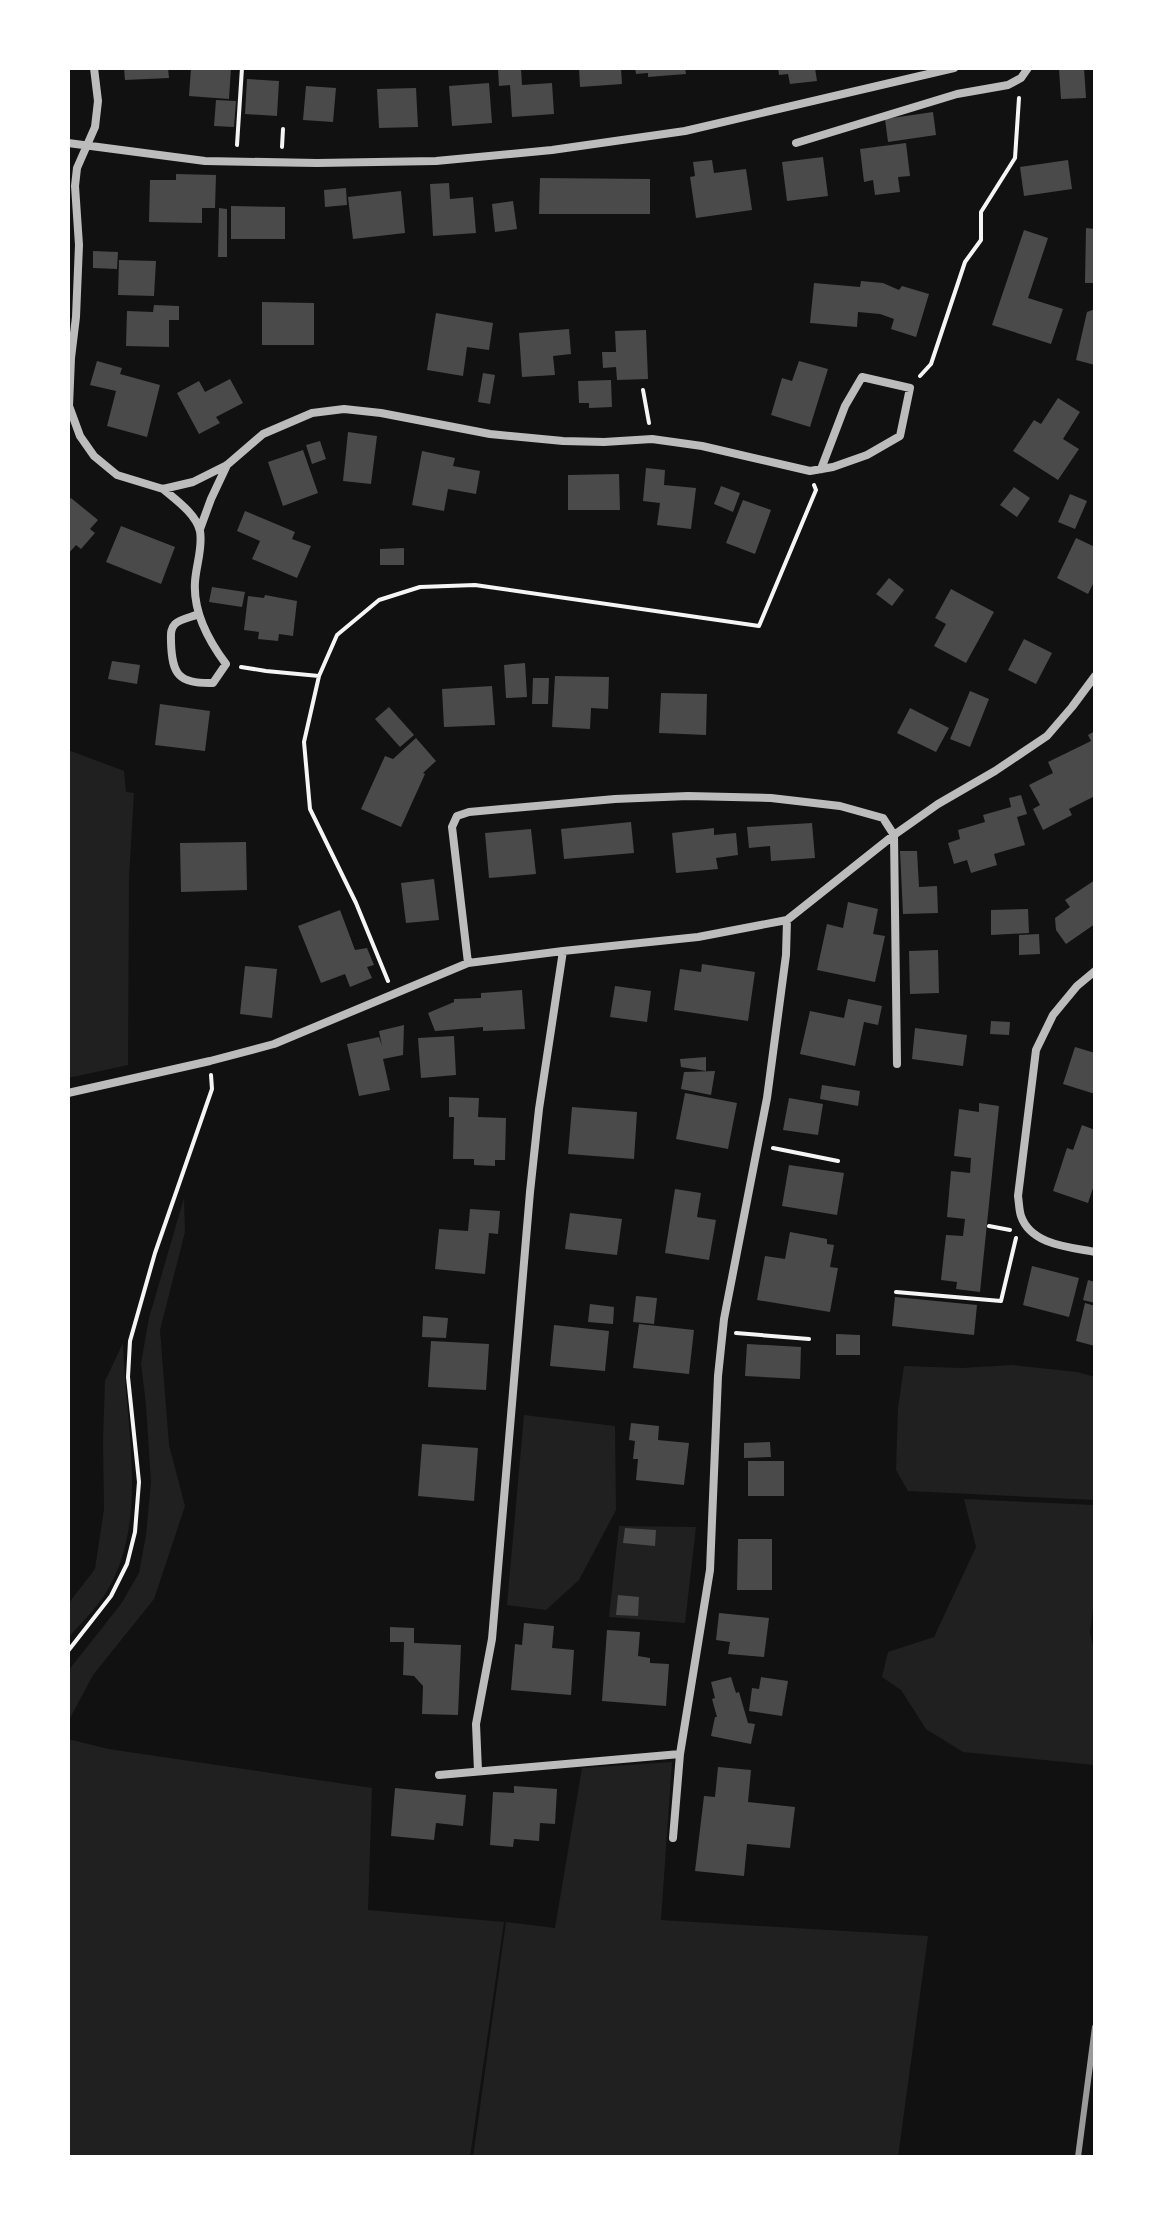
<svg xmlns="http://www.w3.org/2000/svg" width="1163" height="2225" font-family="Poppins,sans-serif">
<style>
.green{fill:#202020}
.building{fill:#4a4a4a}
.lines{fill:none;stroke-linecap:round;stroke-linejoin:round}
.path{stroke:#f5f5f5;stroke-width:4}
.minor{stroke:#bcbcbc;stroke-width:8}
.rail{stroke:#9a9a9a;stroke-width:6}
</style>
<rect width="100%" height="100%" fill="#111"/>
<path class="green" d="M68,750l56,21 2,21 8,1 -5,84 -1,188 -60,13z
M184,1198l1,34 -25,98 9,115 16,61 -31,93 -61,76 -25,47v-51l53,-67 18,-31 7,-38 5,-53 -5,-77 -5,-42 8,-45z
M123,1343c2,80 27,176 -16,248 -10,17 -26,32 -39,47v-34l27,-35 9,-60 -1,-69 2,-59z
M1012,1365l65,7 18,5v123l-187,-9 -12,-21 2,-62 6,-42 58,2z
M524,1415l91,11 1,84 -37,70 -33,30 -39,-5z
M964,1499l131,6v88l-5,40 5,21v111l-132,-13 -37,-23 -25,-39 -19,-13 6,-25 46,-15 42,-90z
M619,1526l77,1 -11,96 -76,-6z
M68,1739l40,10 264,39 -4,122 136,12 -34,235h-402z
M672,1762l-11,158 267,16 -30,221h-425l33,-235 49,6 27,-160z"/>
<path class="building" d="M124,68h44l1,10 -44,2z
M191,68h40l-2,31 -40,-3z
M498,68h23l1,17 30,-2 2,31 -42,3 -2,-32 -11,1z
M579,68h42l1,16 -42,3z
M635,68h50l1,6 -38,3v-4l-12,1z
M778,68h37l2,13 -27,3 -2,-10 -9,1z
M1084,68l2,30 -25,1 -2,-30z
M247,79l32,2 -2,35 -32,-2z
M489,83l3,40 -40,3 -3,-40z
M306,86l30,2 -3,34 -30,-2z
M416,88l2,39 -39,1 -2,-39z
M216,100l20,1 -2,26 -20,-1z
M933,112l3,23 -48,7 -3,-23z
M906,143l4,33 -12,1 2,15 -25,3 -2,-15 -9,2 -4,-33z
M823,157l5,39 -41,5 -5,-39z
M712,160l2,13 32,-4 6,41 -56,8 -6,-41 5,-1 -2,-14z
M1068,160l4,29 -48,7 -4,-29z
M176,174l40,1 -1,33h-13v15l-53,-1 1,-42h26z
M540,178l110,1v35h-111z
M449,183l1,16 23,-2 3,36 -43,3 -3,-52z
M346,188l1,17 -22,2 -1,-17z
M401,191l4,42 -52,6 -5,-42z
M513,201l4,28 -22,3 -3,-28z
M231,206l54,1v32h-54z
M219,208l8,1v48h-9z
M1086,228l9,1v54h-10z
M1024,230l24,8 -20,60 35,11 -12,35 -59,-19z
M93,251l25,1 -1,17 -24,-1z
M119,260l37,1 -2,35 -36,-1z
M861,281l22,2 16,7 3,-4 27,8 -13,43 -25,-8 3,-10 -14,-5 -22,-2 -1,15 -47,-4 4,-40 46,4z
M262,302l52,1v42h-52z
M154,305l25,1v14h-10v27l-43,-1 1,-35 26,1z
M1095,309v56l-19,-5 11,-48z
M436,313l57,10 -4,27 -22,-3 -4,29 -36,-6z
M569,329l2,25 -18,2 2,19 -33,2 -3,-44z
M646,330l2,49 -31,1 -1,-13 -13,1 -1,-16h14l-1,-21z
M97,361l25,7 -2,6 40,11 -13,52 -40,-11 9,-35 -26,-6z
M799,361l29,8 -18,58 -39,-12 11,-37 10,3z
M483,373l12,2 -5,29 -12,-2z
M230,379l13,24 -27,14 4,6 -21,11 -22,-41 22,-12 6,11z
M611,380l1,27 -23,1v-5h-10l-1,-22z
M1058,398l22,14 -17,27 16,10 -21,31 -45,-29 21,-31 7,4z
M348,432l29,4 -6,48 -28,-3z
M320,441l6,18 -14,5 -6,-19z
M303,450l15,43 -35,13 -15,-44z
M422,451l33,7 -2,8 27,5 -4,23 -28,-5 -4,22 -32,-6z
M646,468l19,2 -1,15 32,3 -5,41 -34,-4 3,-22 -17,-2z
M619,474l1,36h-52v-35z
M721,486l19,7 -7,19 -19,-8z
M1014,487l16,11 -13,19 -17,-12z
M1070,494l17,7 -12,28 -17,-7z
M71,498l27,22 -8,9 5,4 -14,16 -5,-4 -8,9v-53z
M743,500l28,10 -16,44 -29,-11z
M245,511l50,21 -3,7 19,7 -14,32 -45,-19 8,-18 -23,-10z
M121,526l54,21 -14,37 -55,-22z
M1076,538l19,9v33l-7,14 -31,-16z
M404,548v17h-24v-16z
M889,578l15,12 -12,16 -16,-12z
M212,587l33,5 -3,15 -33,-5z
M951,589l43,23 -28,51 -32,-17 12,-22 -11,-6z
M265,595l32,6 -4,35 -14,-2 -1,7 -20,-2 1,-7 -15,-2 4,-34 16,2z
M1024,639l28,14 -16,31 -28,-14z
M112,661l28,4 -3,19 -29,-5z
M525,663l2,34 -21,1 -2,-33z
M555,676l54,1 -1,32 -17,-1 -1,21 -38,-2z
M533,678h16l-1,26h-16z
M492,686l3,39 -51,2 -2,-38z
M970,691l19,8 -19,48 -20,-8z
M661,693l46,1 -1,41 -47,-2z
M160,704l50,7 -5,40 -50,-6z
M389,707l25,28 -14,12 -25,-28z
M910,708l39,20 -13,24 -39,-19z
M1095,731v56l-2,1 2,8 -26,13 3,6 -29,15 -10,-21 7,-4 -11,-20 24,-12 -5,-11 43,-21 -3,-6z
M416,738l20,23 -13,12 2,1 -24,53 -40,-18 24,-53 8,3z
M1021,795l6,19 -10,3 8,28 -31,9 3,11 -26,8 -4,-13 -13,4 -6,-21 12,-4 -2,-9 27,-8 -2,-7 28,-8 -2,-9z
M631,822l3,31 -70,6 -3,-30z
M812,823l3,35 -44,3 -1,-15 -21,2 -2,-21z
M714,828v7l22,-2 2,22 -22,3 2,11 -42,4 -4,-40z
M531,829l5,45 -47,4 -4,-45z
M246,842l1,48 -66,2 -1,-49z
M900,851h17l2,36 18,-1 1,27 -35,1z
M434,879l5,41 -33,3 -5,-40z
M1095,880v44l-29,20 -10,-14 -1,-12 15,-11 -5,-7z
M848,902l30,7 -5,25 12,2 -10,46 -58,-12 10,-46 16,4z
M1028,909l1,24 -38,2v-25z
M340,910l15,40 12,-2 7,17 -7,2 5,11 -22,9 -5,-13 -24,9 -23,-57z
M1039,934l1,20 -21,1v-20z
M938,950l1,43 -29,1 -1,-43z
M702,964l53,8 -7,49 -74,-11 6,-41 21,3z
M245,966l32,3 -5,49 -32,-4z
M615,986l36,5 -4,31 -37,-5z
M522,990l3,39 -42,2v-4l-48,4 -7,-18 26,-11v-3l27,-1v-5z
M848,999l34,7 -4,19 -14,-3 -9,44 -55,-12 10,-43 34,7z
M991,1021l19,1 -1,13 -19,-1z
M404,1025l-1,30 -20,4 7,31 -31,6 -12,-52 32,-7 3,9 -3,-15z
M915,1028l52,7 -4,31 -51,-7z
M454,1036l2,39 -35,3 -3,-40z
M1075,1047l20,6v41l-32,-10z
M706,1057v14l-25,-4 -1,-8z
M715,1071l-4,24 -30,-6 3,-17z
M822,1085l38,6 -2,15 -38,-7z
M685,1093l52,10 -9,46 -52,-10z
M449,1097l30,1 -1,19 28,1 -1,42h-10v6l-21,-1v-6h-21l1,-42h-5z
M789,1098l34,6 -5,31 -35,-5z
M979,1103l20,3 -19,186 -24,-3 1,-7 -16,-2 5,-45 17,1 2,-17 -18,-2 4,-46 19,2 1,-15 -17,-2 5,-47 20,3z
M572,1107l65,5 -3,47 -66,-5z
M1082,1125l13,5v52l-7,21 -35,-12 14,-43 6,2z
M789,1165l55,8 -7,42 -55,-9z
M675,1189l26,4 -4,24 19,3 -7,40 -44,-7z
M470,1209l30,2 -2,23 -9,-1 -4,41 -50,-5 4,-40 29,2z
M570,1213l52,6 -5,36 -52,-6z
M790,1232l37,7v5l7,1 -4,22 8,1 -8,44 -73,-12 8,-44 20,3z
M1032,1266l47,12 -10,39 -46,-12z
M1088,1280l7,2v21l-12,-3z
M636,1296l21,2 -3,26 -21,-2z
M895,1297l82,8 -3,30 -82,-9z
M1085,1303l10,3v40l-19,-5z
M590,1304l24,3 -1,17 -25,-2z
M423,1316l25,2 -2,20 -24,-1z
M639,1324l55,6 -5,44 -56,-6z
M554,1325l55,6 -4,40 -55,-5z
M836,1334l24,1v20h-24z
M431,1341l58,3 -3,46 -58,-3z
M747,1344l54,3 -1,32 -55,-3z
M631,1423l28,3 -1,14 31,3 -5,42 -48,-5 2,-21h-5l2,-18 -6,-1z
M770,1442l1,15 -27,1v-15z
M422,1444l56,4 -4,53 -56,-5z
M748,1461h36v35h-36z
M625,1528l31,2 -1,16 -32,-3z
M738,1539h34v51h-35z
M618,1595l21,2 -1,19 -22,-1z
M719,1613l50,5 -5,39 -36,-3 2,-12 -14,-2z
M524,1623l30,3 -2,22 22,2 -3,45 -60,-5 4,-46 7,1z
M390,1627l24,1v15l47,2 -3,70 -36,-1 1,-28 -9,-10 -11,-1 1,-33h-14z
M607,1630l33,2 -2,24 12,2v5l19,1 -3,42 -64,-5z
M731,1677l5,16 3,-1 9,31 7,1 -4,20 -40,-8 4,-19h2l-5,-18 3,-1 -4,-16z
M761,1677l27,4 -6,35 -33,-5 3,-23 7,1z
M718,1767l33,3 -3,32 47,5 -5,41 -43,-4 -3,32 -49,-5 9,-75 11,1z
M514,1786l43,3 -2,35 -15,-1 -1,18 -25,-2 -1,8 -23,-2 3,-53 21,1z
M395,1788l71,7 -3,31 -27,-3 -2,17 -43,-4z"/>
<g class="lines">
<path class="path" d="M237,145l5,-77
M282,147l1,-18
M920,376l11,-12 34,-102 16,-22v-28l34,-54 4,-60
M643,390l6,33
M241,667l25,4 53,5 -15,66 6,67 46,94 32,78
M319,676l18,-41 42,-35 41,-13 55,-2 284,41 57,-136 -2,-5
M773,1148l65,13
M989,1226l21,4
M896,1292l105,9 15,-63
M736,1333l73,6
M68,1651l43,-55 16,-32 8,-32 4,-50 -11,-105 2,-36 25,-88 57,-164 -1,-14"/>
<path class="minor" d="M94,68l4,33 -3,26 -18,41 -2,18 4,59 -3,72 -5,41 -2,48 11,30 14,20 23,19 46,14 30,-7 34,-17 36,-31 49,-21 32,-4 37,4 109,21 73,7 41,1 48,-3 50,7 108,25 23,-4 34,-12 33,-19 10,-48 -48,-11 -17,29 -24,63
M68,143l137,18 112,2 119,-2 116,-11 133,-19 269,-63
M796,143l161,-49 51,-9 13,-7 7,-10
M163,489c13,11 33,25 37,42 3,17 -4,34 -5,51 -2,30 13,58 31,82l-13,19c-34,1 -41,-8 -42,-41 0,-7 -1,-13 4,-18 5,-5 17,-7 24,-10
M200,529l11,-30 16,-34
M468,963l-16,-136 5,-11 12,-4 146,-13 73,-3 83,2 69,8 43,12 11,17 3,229
M1095,971l-18,15 -24,29 -17,35 -18,146c1,6 1,14 3,20 10,29 48,31 74,36
M68,1093l142,-32 64,-17 194,-81 95,-12 135,-14 89,-17 107,-85 44,-31 57,-33 52,-35 25,-29 23,-31
M478,1771l-2,-47 16,-85 38,-447 9,-83 24,-158
M439,1775l241,-21
M673,1838l7,-84 30,-184 8,-194 6,-57 43,-221 19,-143 1,-35"/>
<path class="rail" d="M1078,2157l17,-130"/>
</g>
<rect width="1163" height="2225" fill="none" stroke="#ffffff" stroke-width="140"/>
</svg>
